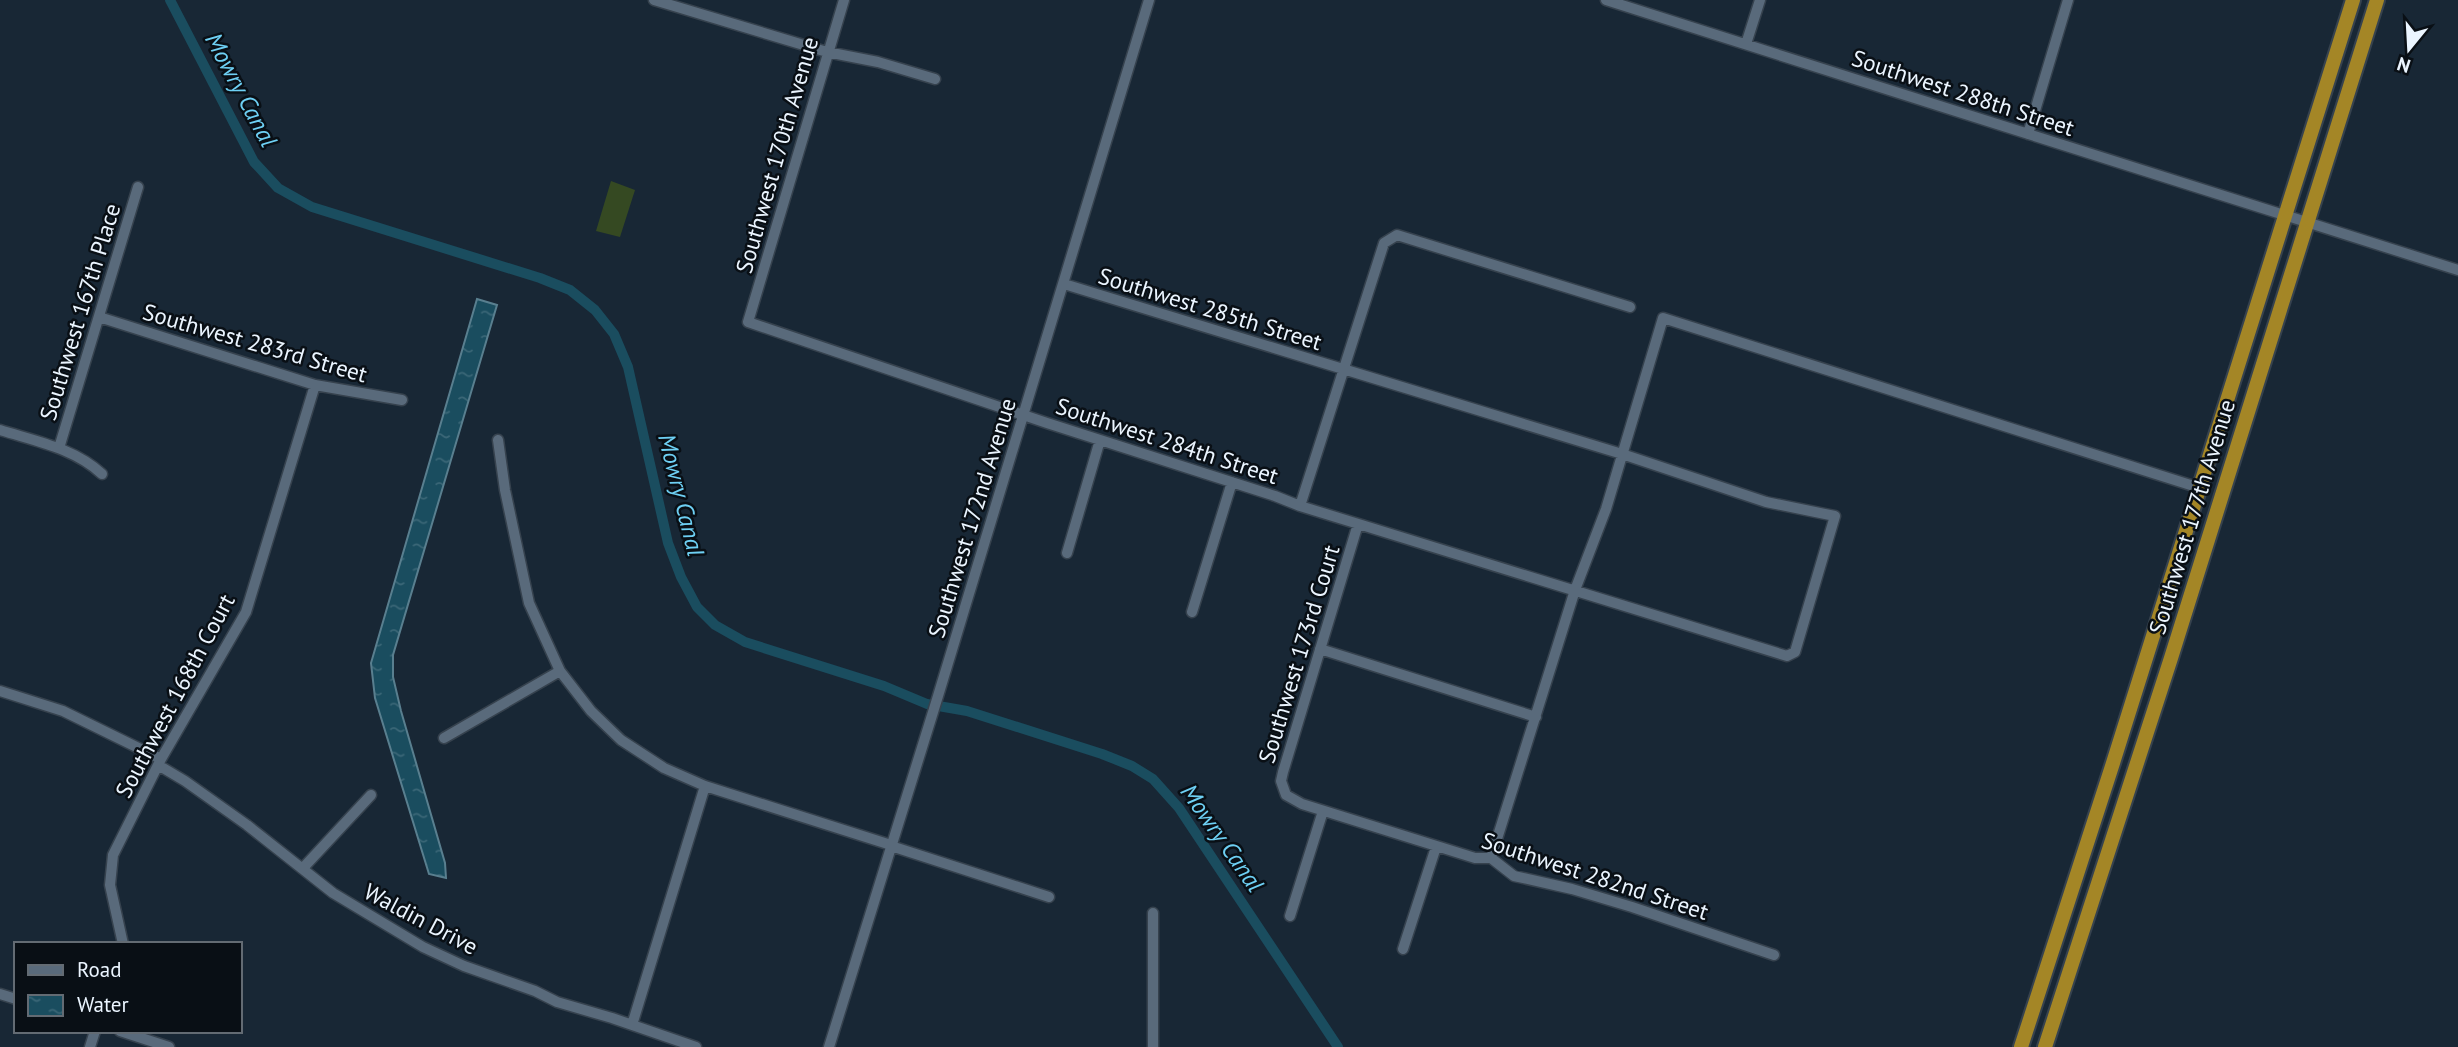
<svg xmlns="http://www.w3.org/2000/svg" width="2458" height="1047" font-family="'PT Sans',sans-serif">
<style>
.park{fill:#354922}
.water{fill:url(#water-ripples);stroke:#597f8f;stroke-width:2}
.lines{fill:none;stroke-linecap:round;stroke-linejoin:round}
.canal{stroke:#1a4d5f;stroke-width:10}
.minor-casing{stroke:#36424e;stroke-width:13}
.highway-casing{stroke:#36424e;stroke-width:18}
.minor{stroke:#596a7b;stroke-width:10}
.highway{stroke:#a48626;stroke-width:14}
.labels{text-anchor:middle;stroke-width:5;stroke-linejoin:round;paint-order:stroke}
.street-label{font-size:23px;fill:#ebf5ff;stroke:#090f15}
.water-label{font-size:24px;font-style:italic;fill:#6ed0f4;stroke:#090f15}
</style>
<defs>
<pattern id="water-ripples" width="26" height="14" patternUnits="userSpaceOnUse" patternTransform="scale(1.75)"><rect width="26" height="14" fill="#1a4d5f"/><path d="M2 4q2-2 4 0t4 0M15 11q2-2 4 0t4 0" fill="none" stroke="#3b6777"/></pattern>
</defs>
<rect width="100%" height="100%" fill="#182735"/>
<path class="park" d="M611,181l24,9 -15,47 -24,-6z"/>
<path class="water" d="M477,299l20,6 -104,350v22l8,34 44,152 1,15 -17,-4 -54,-176 -4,-35z"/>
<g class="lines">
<path class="canal" d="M170,0l84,162 24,26 34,19 228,71 30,12 25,20 19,24 14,33 40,176 13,34 16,30 18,18 30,17 139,44 43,18 40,7 135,43 30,12 21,13 26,29 159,239"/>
<defs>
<path id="minor" d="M654,0l173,52 51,10 57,17
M844,0l-96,322 299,101 228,73 25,10 487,150 8,-4 40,-136 -69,-14 -144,-48 -558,-170
M1606,0c284,90 568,181 852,270
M1746,44l14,-44
M2028,134l40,-134
M99,317l216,68 87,15
M0,430c35,11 74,18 102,44
M498,440l7,50 24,113 31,68 31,40 30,29 43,28 41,18 186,59
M59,448l79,-261
M1300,506l84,-263 13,-8 233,72
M1358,524l-75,248 -2,9 5,14 16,9 173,54h16l23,18 58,13 60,18 142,48
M1067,553l33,-113
M1192,612l40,-130
M1320,649l216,68
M0,691l63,20 98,48
M444,738l116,-67
M158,765l27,16 62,44 86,68 90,54 41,19 71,25 22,11 55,16 84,29
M891,846l158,51
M1491,858l84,-268 31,-81 57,-191 537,170
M303,868l68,-73
M1290,916l33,-105
M123,944l-13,-59 3,-30 48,-96 85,-147 69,-227
M1403,949l33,-102
M0,994l16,5
M632,1025l73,-239
M120,1031l49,16
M90,1047l5,-16
M829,1047l109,-351 211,-696
M1153,1047v-134"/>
<path id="highway" d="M2021,1047l92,-284 240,-763
M2045,1047l126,-389 206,-658"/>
</defs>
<use href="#minor" class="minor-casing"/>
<use href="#highway" class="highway-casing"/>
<use href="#minor" class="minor"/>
<use href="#highway" class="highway"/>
</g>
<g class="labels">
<g class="street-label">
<text transform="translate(1963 93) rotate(18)" y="8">Southwest 288th Street</text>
<text transform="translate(777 155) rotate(-74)" y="8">Southwest 170th Avenue</text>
<text transform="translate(1210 309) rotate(17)" y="8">Southwest 285th Street</text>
<text transform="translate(80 312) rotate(-73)" y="8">Southwest 167th Place</text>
<text transform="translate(255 343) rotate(16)" y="8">Southwest 283rd Street</text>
<text transform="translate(1167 441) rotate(18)" y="8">Southwest 284th Street</text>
<text transform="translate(2192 517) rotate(-73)" y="8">Southwest 177th Avenue</text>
<text transform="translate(972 518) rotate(-73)" y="8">Southwest 172nd Avenue</text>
<text transform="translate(1299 654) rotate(-73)" y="8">Southwest 173rd Court</text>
<text transform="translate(175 696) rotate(-62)" y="8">Southwest 168th Court</text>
<text transform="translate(1595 876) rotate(18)" y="8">Southwest 282nd Street</text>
<text transform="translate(421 919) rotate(28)" y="8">Waldin Drive</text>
</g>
<g class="water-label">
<text transform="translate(241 90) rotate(62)" y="8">Mowry Canal</text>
<text transform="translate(681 495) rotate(76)" y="8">Mowry Canal</text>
<text transform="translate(1222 838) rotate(55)" y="8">Mowry Canal</text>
</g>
</g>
<rect x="14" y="942" width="228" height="91" fill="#090f15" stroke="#636b73" stroke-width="2"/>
<rect x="28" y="965" width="35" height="10" fill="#596a7b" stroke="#636b73" stroke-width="2"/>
<text x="77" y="977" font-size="21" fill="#ebf5ff">Road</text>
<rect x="28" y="995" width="35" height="21" fill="url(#water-ripples)" stroke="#636b73" stroke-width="2"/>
<text x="77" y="1012" font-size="21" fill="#ebf5ff">Water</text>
<g transform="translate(2409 49) rotate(198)" stroke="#090f15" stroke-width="5" paint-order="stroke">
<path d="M0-5L12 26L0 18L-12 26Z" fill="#ebf5ff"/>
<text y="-10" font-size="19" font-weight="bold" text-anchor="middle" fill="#ebf5ff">N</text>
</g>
</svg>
